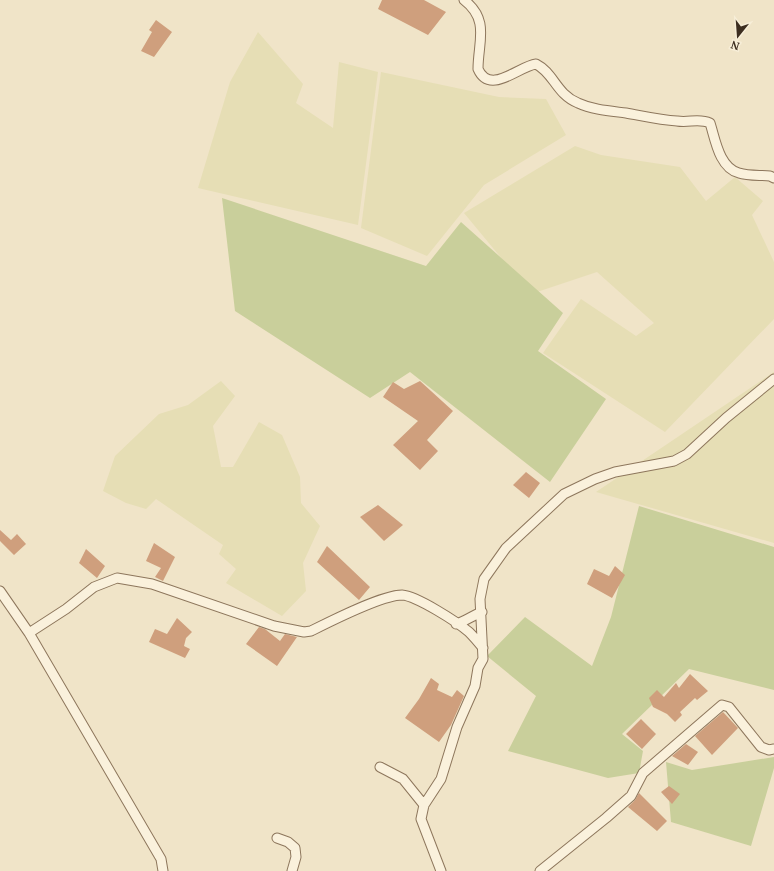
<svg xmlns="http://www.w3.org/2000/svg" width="774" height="871" font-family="'PT Serif',serif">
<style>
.farmland{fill:#e6deb5}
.green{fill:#c9cf9b}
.building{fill:#cf9f7d}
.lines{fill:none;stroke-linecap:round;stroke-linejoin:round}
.street-casing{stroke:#8d765c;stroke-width:11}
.street{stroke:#faf1dc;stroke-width:9}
</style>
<rect width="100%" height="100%" fill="#f0e4c8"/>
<path class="farmland" d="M258,32l45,52 -7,19 37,25 6,-66 39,10 -20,153 -160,-37 32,-106z
M381,72l118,25 47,2 20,36 -82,50 -57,71 -66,-28z
M575,146l26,9 79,12 26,34 29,-24 28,24 -11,14 22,47v57l-109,113 -122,-79 38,-54 55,37 18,-13 -57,-51 -66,22 -67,-81z
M774,372v171l-178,-51z
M221,381l14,15 -22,30 8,41h12l26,-45 23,13 18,42 1,26 19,23 -17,37 3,28 -24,25 -56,-33 10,-14 -17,-15 4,-9 -67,-46 -10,10 -20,-6 -23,-12 12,-35 44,-42 29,-9z"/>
<path class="green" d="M222,198l204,68 35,-44 102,91 -25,38 68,48 -56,83 -140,-110 -40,26 -135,-87z
M639,506l135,41v143l-85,-21 -67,65 21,17 -4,22 -31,5 -100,-27 28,-55 -49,-40 38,-39 67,49 19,-49z
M774,757v11l-23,78 -80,-24 -5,-60 26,8z"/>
<path class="building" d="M382,0h42l22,12 -18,23 -50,-26z
M156,20l16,12 -18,25 -13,-6 11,-19 -3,-2z
M420,381l33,30 -26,29 11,11 -18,19 -27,-25 25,-24 -35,-24 10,-15 11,7z
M526,472l14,11 -11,15 -16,-13z
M378,505l25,20 -19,16 -24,-24z
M0,530l11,10 6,-6 9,10 -12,11 -14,-14z
M154,543l21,14 -12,24 -8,-4 6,-9 -15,-7z
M327,546l43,41 -11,13 -42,-38z
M86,549l19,17 -8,12 -18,-15z
M615,566l10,9 -13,23 -25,-14 7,-15 15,7z
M177,618l15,14 -6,6 -2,8 6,3 -5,9 -36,-16 6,-13 12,5z
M259,627l6,2 15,12 5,-7 12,3 -20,29 -31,-22z
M690,674l18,17 -11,9 -2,-2 -15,14 2,3 -7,7 -8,-8 -14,-7 -4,-9 8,-8 7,7 12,-14 3,5z
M431,678l8,6 -2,6 15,7 5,-7 7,6 -13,29 -12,17 -34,-24 14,-19z
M723,712l15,16 -26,27 -17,-19z
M641,719l15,15 -14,15 -16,-15z
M686,744l12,8 -10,13 -16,-9z
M669,786l11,8 -8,10 -11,-12z
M639,793l28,28 -10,10 -29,-24 7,-7z"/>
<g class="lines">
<defs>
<path id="street" d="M464,0c26,20 14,42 14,69 12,27 41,-3 58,-5 18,9 20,30 42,39 15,7 32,8 48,10 17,3 34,7 51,8 12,2 22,-3 33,2 5,15 9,45 29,50 9,3 21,2 31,3l4,2
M0,591l29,42 132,226 2,12
M456,624c10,-3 17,-9 26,-12
M29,633l37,-24 28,-22 23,-9 35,6 122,42 30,6 7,-1c20,-10 71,-36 91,-36 15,1 55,27 67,37 5,5 10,11 14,16
M380,767l23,12 21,26
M277,838l11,4 7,6 1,9 -4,14
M441,871l-20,-52 3,-14 17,-26 16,-52 18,-41 3,-18 5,-9 -3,-60 4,-20 22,-31 58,-54 31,-15 20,-7 59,-11 13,-7 39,-36 48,-39
M540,871l66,-53 25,-22 12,-23 79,-68 7,2 32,40 8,3 5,-1"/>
</defs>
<use href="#street" class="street-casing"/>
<use href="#street" class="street"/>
</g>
<g transform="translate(738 36) rotate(197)" stroke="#f7eed8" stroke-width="3" paint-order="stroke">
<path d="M0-3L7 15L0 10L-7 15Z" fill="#3d2e20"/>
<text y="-6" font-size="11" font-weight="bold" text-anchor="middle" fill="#3d2e20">N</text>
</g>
</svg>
